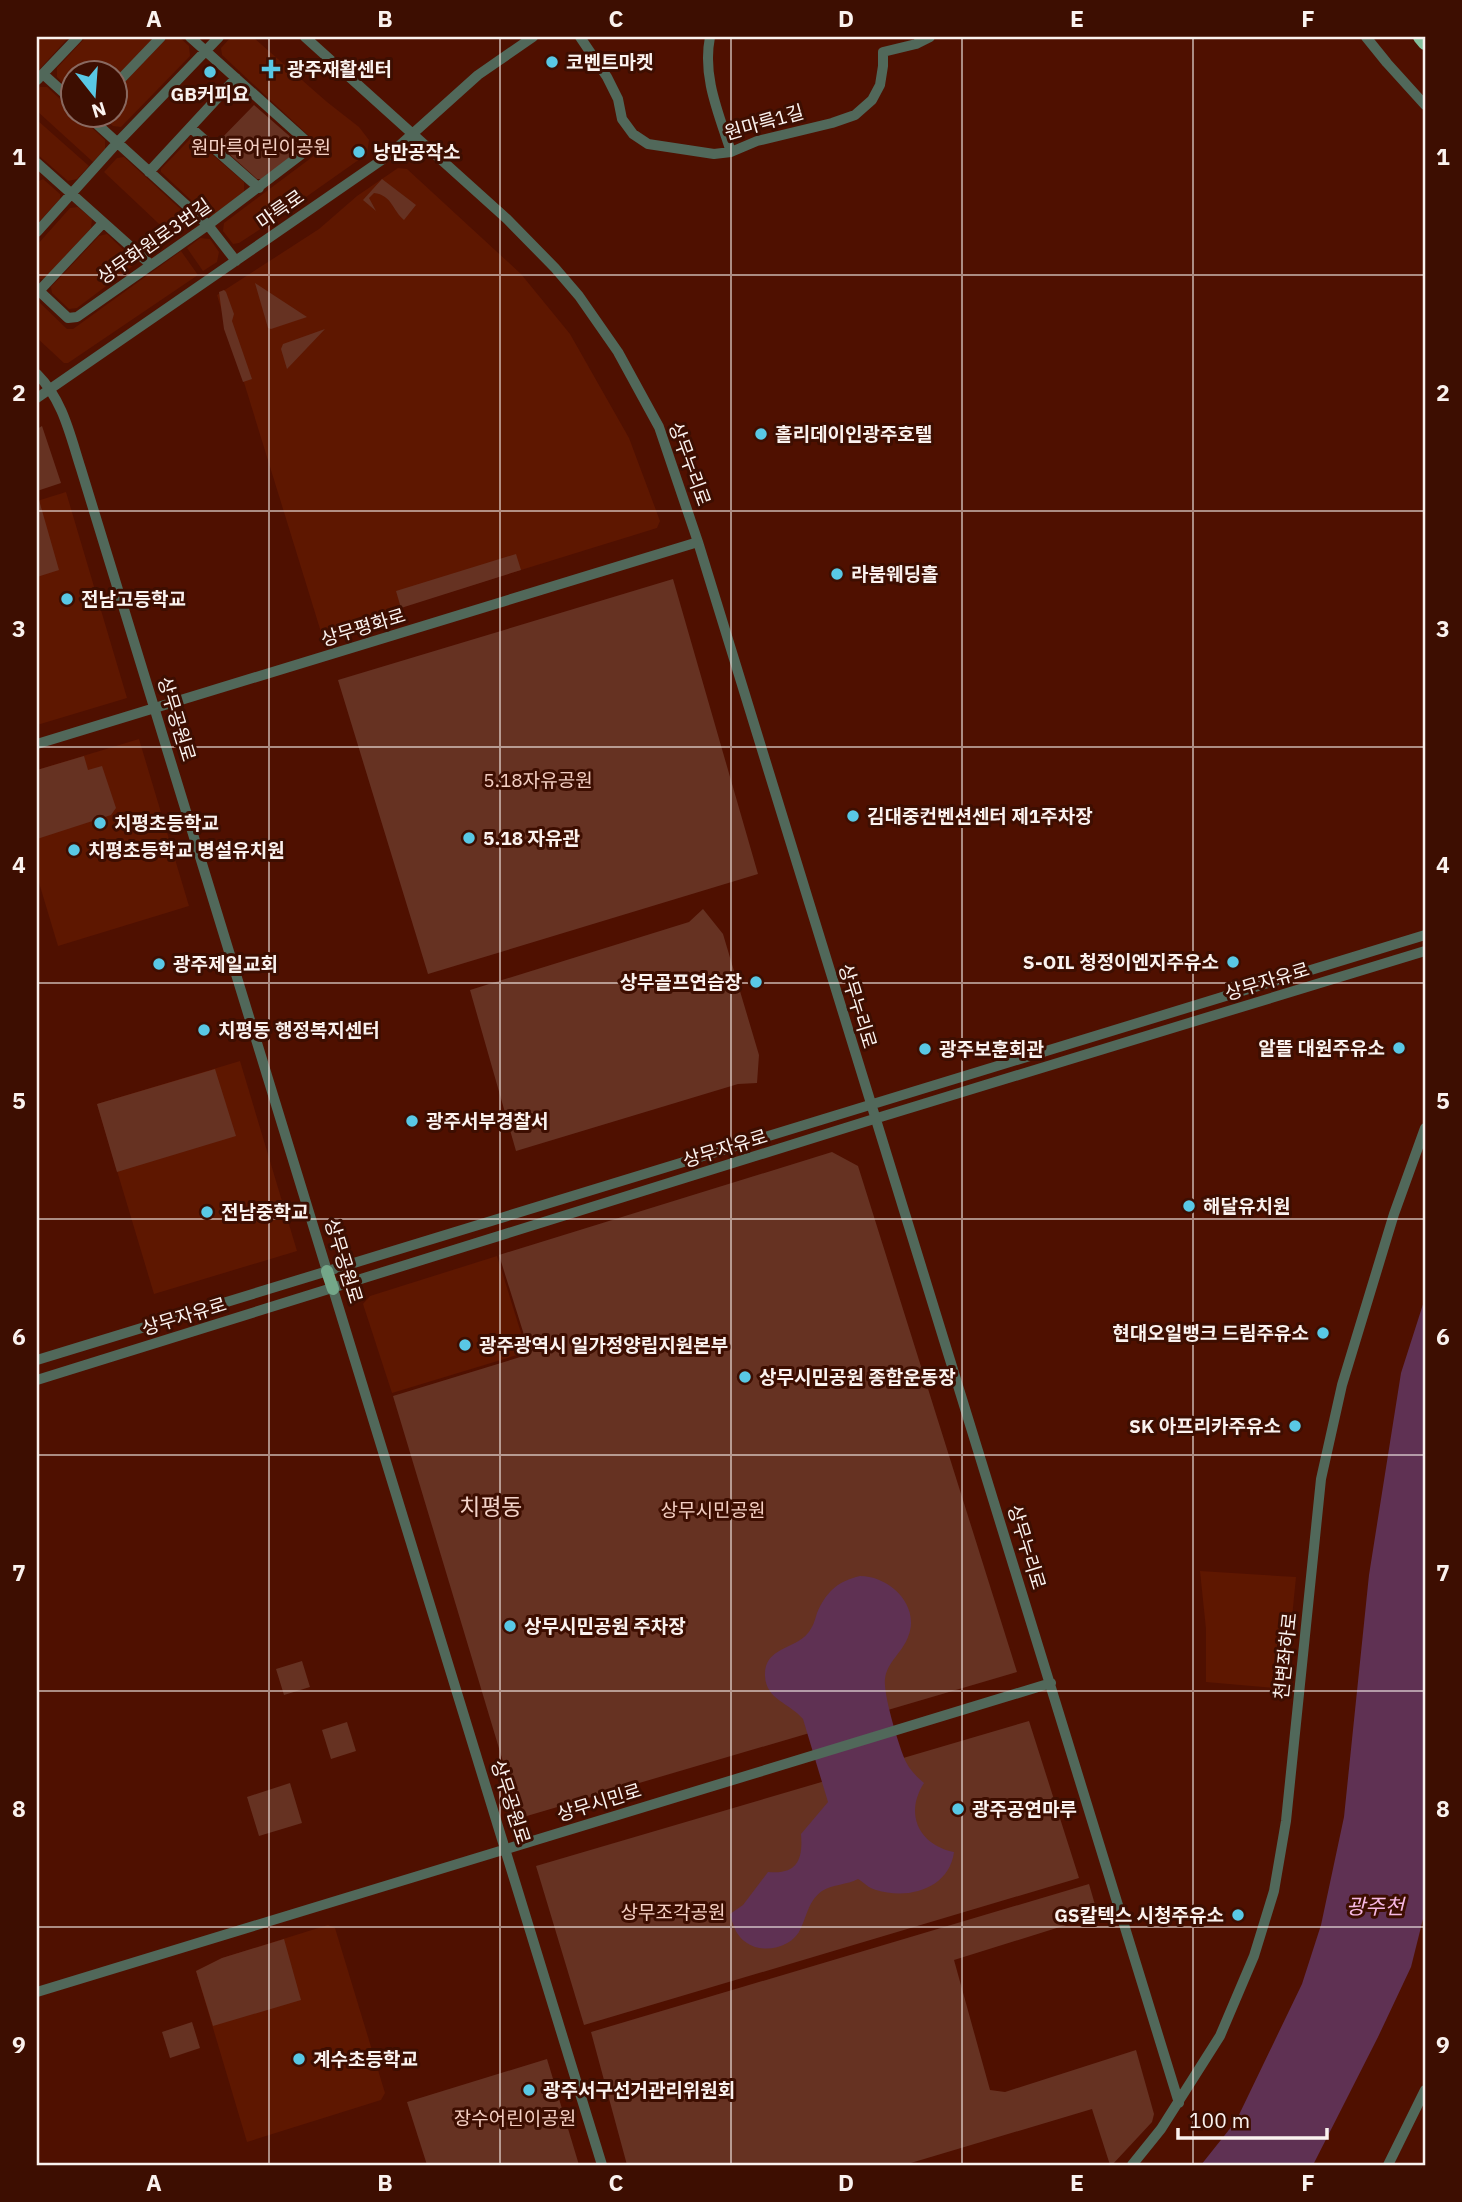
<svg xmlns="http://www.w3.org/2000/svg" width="1462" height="2202" font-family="'IBM Plex Sans','Noto Sans KR',sans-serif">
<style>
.built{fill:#5e1700}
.green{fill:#663222}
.water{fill:#5f3153}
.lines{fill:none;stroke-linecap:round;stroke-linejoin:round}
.minor{stroke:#51685a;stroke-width:10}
.major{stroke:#74a789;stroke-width:12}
.highway{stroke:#82bf9b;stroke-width:14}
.grid{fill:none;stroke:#faf2ef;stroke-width:2;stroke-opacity:0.55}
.poi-dot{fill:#59c8e5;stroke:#3d0e01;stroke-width:2.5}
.labels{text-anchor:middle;stroke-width:6;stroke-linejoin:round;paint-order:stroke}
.poi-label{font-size:19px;font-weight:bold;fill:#faf2ef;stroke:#3d0e01;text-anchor:start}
.street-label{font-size:19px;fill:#faf2ef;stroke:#3d0e01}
.park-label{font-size:19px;fill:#f5d0c4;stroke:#3d0e01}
.water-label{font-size:21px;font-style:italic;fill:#f7b9e4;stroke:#3d0e01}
.quarter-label{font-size:23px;fill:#f4d4ca;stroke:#3d0e01}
.neatline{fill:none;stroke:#faf2ef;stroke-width:2.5}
.grid-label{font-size:23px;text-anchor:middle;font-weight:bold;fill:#faf2ef}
</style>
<rect width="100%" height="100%" fill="#4f1000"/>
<path class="built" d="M37,37h32l-32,35z
M86,37h69l-39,40v-3h-42l-1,19 -16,-16v-9z
M168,37h11l10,9 1,10 -69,71 -8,-1 -11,-10h14v-25z
M231,37h22l74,65 32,25 10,13 -2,14 -105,74 -23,15 -6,1 -10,-13 1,-8 99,-74 -101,-94 -1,-7z
M40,87h7l26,24 1,5h5l26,24v9l-12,13 -56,-51v-20z
M37,120l52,46 -12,13 -9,2 -31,-27z
M193,138l51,44v10l-31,24 -6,-1 -46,-43v-3l29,-30z
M124,157l64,59 -1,10 -13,12 -70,-66 13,-14z
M398,168l9,1 114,105 49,60 59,104 31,83 -3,7 -336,104 -104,-337 102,-66 38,-33z
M43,179l17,15v5l-23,25v-42z
M78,207l14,12 -1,9 -46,51h-8v-34l33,-37z
M107,234l27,26v5l-57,43 -8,1 -17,-16 -1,-6 48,-51z
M200,238l10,1 9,13 -2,10 -14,9 -16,-23z
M181,251l17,24 -130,88h-4l-27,-25v-38l30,29h6z
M66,492l61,206 -90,27v-224z
M139,739l50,167 -131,40 -21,-70v-106z
M240,1061l57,190 -143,43 -57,-190z
M497,1256l30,96 -135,41 -29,-89 7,-8z
M1200,1571l96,6 -11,112 -79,-7v-53z
M328,1925l7,3 50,165 -4,7 -134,42 -51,-171 26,-13z"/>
<path class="green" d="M254,105l48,42 -1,4 -37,28h-7l-40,-36z
M382,179l34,26 -12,15c-12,-10 -12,-25 -30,-27l-5,5 7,13 -13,-11z
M255,283l52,34 -36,12 -3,-1z
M224,290l2,2 8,22 -2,7 20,58 -9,3 -19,-53 -5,-37z
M325,329l-38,40 -6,-20 2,-5z
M42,426l19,57 -24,8v-62z
M39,500l20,70 -22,7v-76z
M516,554l5,16 -120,38 -5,-17z
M673,579l85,295 -330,100 -90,-294z
M84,756l4,14 14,-4 14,42 -5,7 -74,24v-69z
M703,909l20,25 36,121 -2,28 -19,1 -222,67 -46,-161 219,-68z
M215,1069l21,67 -119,36 -20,-68z
M832,1152l26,14 159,506 -497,146 -127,-422 137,-42 -31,-99z
M302,1661l8,26 -26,8 -8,-26z
M1029,1721l50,157 -495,147 -48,-159z
M347,1722l9,29 -25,8 -9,-29z
M290,1783l12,40 -43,13 -12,-39z
M1089,1884l9,31 -144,45 36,130 15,2 131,-42 18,64 -2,8 -40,43h-2l-18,-56 -188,56h-277l-36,-133z
M284,1939l17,61 -88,26 -17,-55 26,-13z
M192,2022l8,26 -30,10 -8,-26z
M547,2059l32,106h-152l-20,-63z"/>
<path class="water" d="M1425,1298v613l-14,56 -33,70 -65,128h-112l35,-44 66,-137 19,-59 23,-108 25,-242 32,-202z
M860,1576c30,0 61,30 48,61 -6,16 -21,25 -23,42 -2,15 14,68 21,83 4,8 11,15 18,21 -20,31 -5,62 30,69 -5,37 -46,48 -78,38 -8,-2 -11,-7 -18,-11 -11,6 -25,5 -36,12 -13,9 -15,24 -21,37 -7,17 -29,24 -46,19 -16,-6 -21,-17 -25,-33l13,-9 25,-33c30,3 35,-13 33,-38l27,-32 -25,-83c-13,-16 -37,-19 -38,-43 -1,-29 29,-26 43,-43 5,-6 7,-13 9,-20 9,-21 21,-32 43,-37z"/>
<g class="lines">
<path class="minor" d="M305,37l202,182 48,49 24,28 39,56 41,75 39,115 481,1561
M580,37l27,40 11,22 4,20 11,15 15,10 66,10 17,-2 26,-11 75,-18 23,-8 17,-15 8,-15 3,-19v-14l33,-8 14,-7
M710,37c-8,40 9,77 21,115
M1366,37l21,26 38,42
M43,74l31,28
M37,80l41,-43
M116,84l45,-47
M88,116l120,109 28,36
M191,128l68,60
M37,163l113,101
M149,172l87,-94
M37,232l80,-89 102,-106
M37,289l31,29 9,-1 131,-92 99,-75 -2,-10 -115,-103
M39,291l64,-68
M37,374c26,26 33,61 44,95l246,802
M37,398l352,-243 89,-80 55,-38
M37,744l661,-202
M333,1289l269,876
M37,1360l1388,-425
M37,1380l837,-261 551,-168
M37,1992l1014,-309
M1132,2165l29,-36 59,-93 34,-80 20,-65 12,-70 35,-342 21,-94 52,-171 31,-86
M1388,2165l37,-75"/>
<path class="major" d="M327,1271l6,18"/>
<path class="highway" d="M1420,37l5,6"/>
</g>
<path class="grid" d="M269,37v2128M500,37v2128M731,37v2128M962,37v2128M1193,37v2128M37,275h1388M37,511h1388M37,747h1388M37,983h1388M37,1219h1388M37,1455h1388M37,1691h1388M37,1927h1388"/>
<g class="poi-dot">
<circle cx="552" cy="62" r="7"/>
<path d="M267.5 58.5h7v7h7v7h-7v7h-7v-7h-7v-7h7z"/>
<circle cx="210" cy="72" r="7"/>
<circle cx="359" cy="152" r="7"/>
<circle cx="761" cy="434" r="7"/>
<circle cx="837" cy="574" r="7"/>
<circle cx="67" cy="599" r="7"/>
<circle cx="853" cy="816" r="7"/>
<circle cx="100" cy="823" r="7"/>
<circle cx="469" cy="838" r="7"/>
<circle cx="74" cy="850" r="7"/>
<circle cx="1233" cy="962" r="7"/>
<circle cx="159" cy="964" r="7"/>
<circle cx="756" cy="982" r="7"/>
<circle cx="204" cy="1030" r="7"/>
<circle cx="1399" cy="1048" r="7"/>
<circle cx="925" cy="1049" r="7"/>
<circle cx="412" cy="1121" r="7"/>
<circle cx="1189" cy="1206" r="7"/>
<circle cx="207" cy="1212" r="7"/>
<circle cx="1323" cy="1333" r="7"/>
<circle cx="465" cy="1345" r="7"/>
<circle cx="745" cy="1377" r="7"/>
<circle cx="1295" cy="1426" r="7"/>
<circle cx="510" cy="1626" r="7"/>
<circle cx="958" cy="1809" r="7"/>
<circle cx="1238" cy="1915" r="7"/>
<circle cx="299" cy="2059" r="7"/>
<circle cx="529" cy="2090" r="7"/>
</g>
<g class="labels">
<g class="poi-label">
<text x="566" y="69">코벤트마켓</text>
<text x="287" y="76">광주재활센터</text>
<text x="210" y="101" text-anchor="middle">GB커피요</text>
<text x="373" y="159">낭만공작소</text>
<text x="775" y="441">홀리데이인광주호텔</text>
<text x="851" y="581">라붐웨딩홀</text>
<text x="81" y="606">전남고등학교</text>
<text x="867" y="823">김대중컨벤션센터 제1주차장</text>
<text x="114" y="830">치평초등학교</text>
<text x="483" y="845">5.18 자유관</text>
<text x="88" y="857">치평초등학교 병설유치원</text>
<text x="1219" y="969" text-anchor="end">S-OIL 청정이엔지주유소</text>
<text x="173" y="971">광주제일교회</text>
<text x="742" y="989" text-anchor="end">상무골프연습장</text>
<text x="218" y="1037">치평동 행정복지센터</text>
<text x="1385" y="1055" text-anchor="end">알뜰 대원주유소</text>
<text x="939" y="1056">광주보훈회관</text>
<text x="426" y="1128">광주서부경찰서</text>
<text x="1203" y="1213">해달유치원</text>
<text x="221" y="1219">전남중학교</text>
<text x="1309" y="1340" text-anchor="end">현대오일뱅크 드림주유소</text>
<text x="479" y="1352">광주광역시 일가정양립지원본부</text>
<text x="759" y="1384">상무시민공원 종합운동장</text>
<text x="1281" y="1433" text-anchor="end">SK 아프리카주유소</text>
<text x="524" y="1633">상무시민공원 주차장</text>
<text x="972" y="1816">광주공연마루</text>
<text x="1224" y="1922" text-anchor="end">GS칼텍스 시청주유소</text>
<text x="313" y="2066">계수초등학교</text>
<text x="543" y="2097">광주서구선거관리위원회</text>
</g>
<g class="street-label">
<text transform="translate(764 122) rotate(-16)" y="7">원마륵1길</text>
<text transform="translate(280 209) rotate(-35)" y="7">마륵로</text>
<text transform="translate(154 241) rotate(-35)" y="7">상무화원로3번길</text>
<text transform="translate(690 464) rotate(70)" y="7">상무누리로</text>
<text transform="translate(363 627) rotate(-17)" y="7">상무평화로</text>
<text transform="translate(177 719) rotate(73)" y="7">상무공원로</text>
<text transform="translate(1267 981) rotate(-17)" y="7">상무자유로</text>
<text transform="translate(858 1006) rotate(73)" y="7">상무누리로</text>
<text transform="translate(725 1148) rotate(-17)" y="7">상무자유로</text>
<text transform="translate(344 1261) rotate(73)" y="7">상무공원로</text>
<text transform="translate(184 1316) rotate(-17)" y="7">상무자유로</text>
<text transform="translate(1027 1547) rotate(73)" y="7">상무누리로</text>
<text transform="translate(1285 1656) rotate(-84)" y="7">천변좌하로</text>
<text transform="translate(511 1802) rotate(72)" y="7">상무공원로</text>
<text transform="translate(599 1802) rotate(-17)" y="7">상무시민로</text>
</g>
<g class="park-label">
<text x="261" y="154">원마륵어린이공원</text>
<text x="538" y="787">5.18자유공원</text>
<text x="713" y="1517">상무시민공원</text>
<text x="673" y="1919">상무조각공원</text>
<text x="515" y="2125">장수어린이공원</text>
</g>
<g class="water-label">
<text x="1375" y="1914">광주천</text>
</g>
<g class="quarter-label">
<text x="491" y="1515">치평동</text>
</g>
</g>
<rect width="1462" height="2202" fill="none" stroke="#3d0e01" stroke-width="77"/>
<g transform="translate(94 94) rotate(163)"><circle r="33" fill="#3d0e01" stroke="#896960" stroke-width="2"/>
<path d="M0-5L12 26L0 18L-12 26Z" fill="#59c8e5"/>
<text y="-10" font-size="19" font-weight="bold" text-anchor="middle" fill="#faf2ef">N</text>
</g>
<path d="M1178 2128v10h149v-10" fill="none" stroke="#faf2ef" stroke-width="3.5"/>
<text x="1189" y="2128" font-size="21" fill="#faf2ef" stroke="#3d0e01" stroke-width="5" paint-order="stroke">100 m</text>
<rect x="38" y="38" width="1386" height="2126" class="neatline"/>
<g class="grid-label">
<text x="154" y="27">A</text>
<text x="385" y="27">B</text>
<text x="616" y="27">C</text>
<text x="846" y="27">D</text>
<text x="1077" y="27">E</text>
<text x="1308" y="27">F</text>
<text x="19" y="165">1</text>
<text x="1443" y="165">1</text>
<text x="19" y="401">2</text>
<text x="1443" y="401">2</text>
<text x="19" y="637">3</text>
<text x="1443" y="637">3</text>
<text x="19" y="873">4</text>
<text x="1443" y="873">4</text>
<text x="19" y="1109">5</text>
<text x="1443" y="1109">5</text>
<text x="19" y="1345">6</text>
<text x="1443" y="1345">6</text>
<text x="19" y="1581">7</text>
<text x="1443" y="1581">7</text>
<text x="19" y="1817">8</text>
<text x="1443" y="1817">8</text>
<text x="19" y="2053">9</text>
<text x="1443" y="2053">9</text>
<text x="154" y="2191">A</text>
<text x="385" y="2191">B</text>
<text x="616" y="2191">C</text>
<text x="846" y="2191">D</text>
<text x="1077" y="2191">E</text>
<text x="1308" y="2191">F</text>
</g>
</svg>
